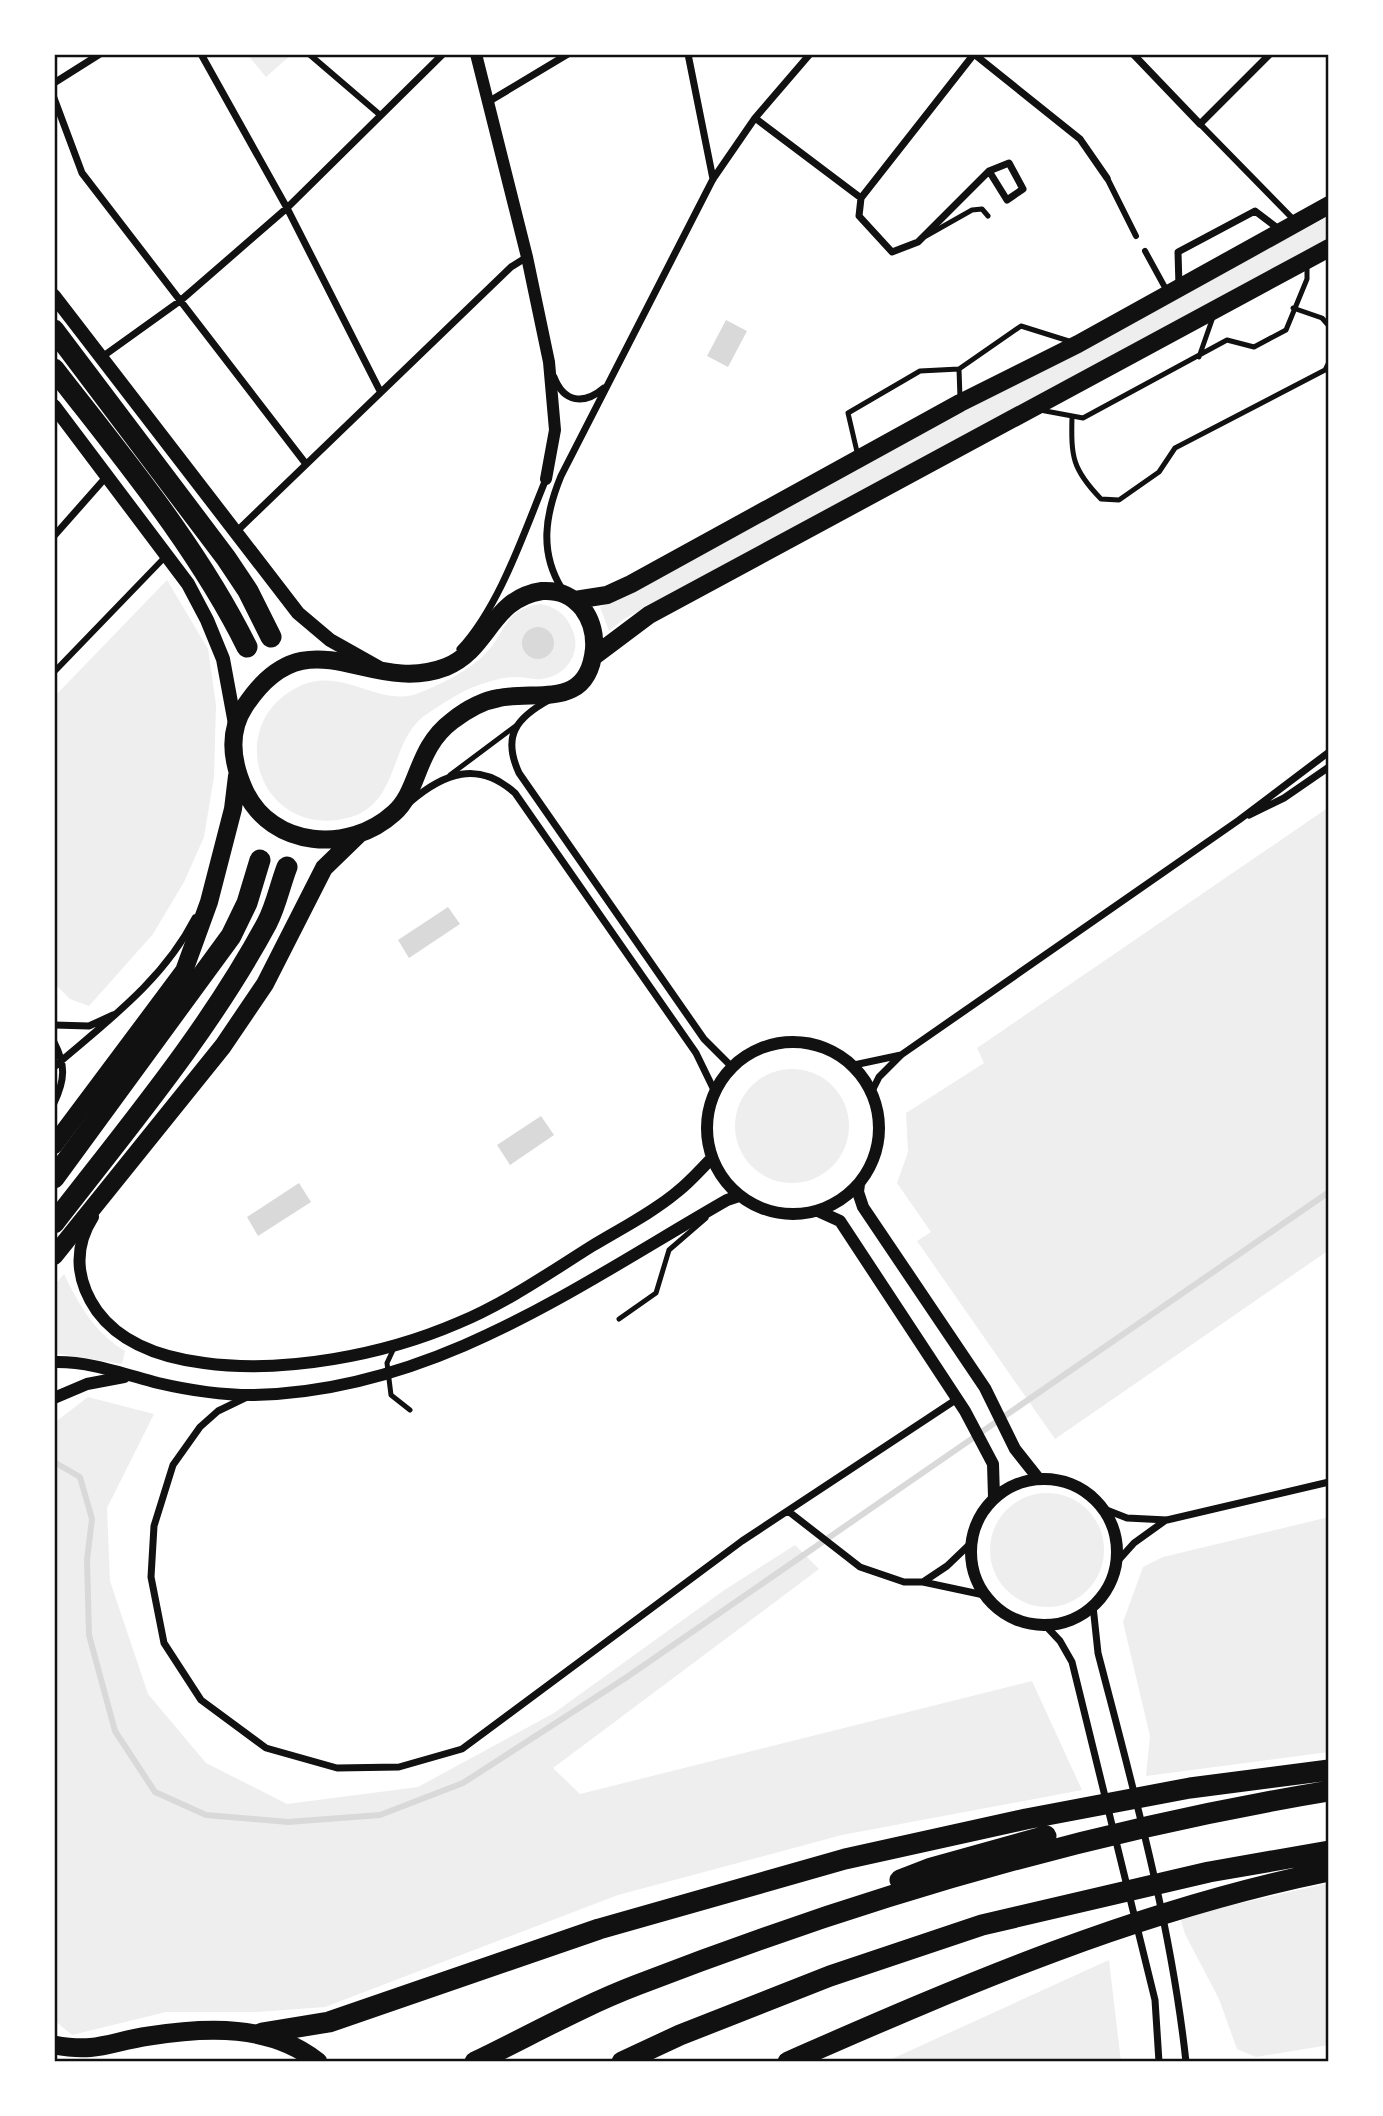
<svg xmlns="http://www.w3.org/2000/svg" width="1383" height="2116" font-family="'Noto Sans',sans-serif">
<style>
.green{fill:#eee}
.water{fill:#d9d9d9}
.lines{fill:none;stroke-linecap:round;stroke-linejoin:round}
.stream{stroke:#d9d9d9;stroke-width:6}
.service{stroke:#111;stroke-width:5}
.pedestrian{stroke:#111;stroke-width:6}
.minor{stroke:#111;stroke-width:7}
.tertiary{stroke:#111;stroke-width:12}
.secondary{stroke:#111;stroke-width:14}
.primary{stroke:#111;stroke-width:18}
.trunk{stroke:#111;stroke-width:19}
.motorway{stroke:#111;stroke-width:21}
.neatline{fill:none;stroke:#111;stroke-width:2.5}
</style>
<rect width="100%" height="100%" fill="#fff"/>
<path class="green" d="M247,54h45l-26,23z
M1329,216v22l-705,381 -15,12 -9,-24z
M167,580l41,69 8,56 -2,72 -10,60 -20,45 -31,52 -64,72 -19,-7 -16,-16v-286z
M541,604c14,3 25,10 31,25 11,23 -6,47 -30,50 -9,1 -18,-2 -27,-2 -11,0 -25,4 -36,8 -18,6 -39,20 -55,31 -38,29 -22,96 -87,104 -81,10 -112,-97 -39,-133 44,-22 79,20 118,7 22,-8 53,-23 69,-40 22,-22 18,-45 56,-50z
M1329,807v443l-274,189 -138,-198 14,-9 -34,-49 11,-31 -2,-39 78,-50 -7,-15z
M735 1126a57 57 0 1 1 114 0a57 57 0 1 1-114 0Z
M64,1274c15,31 31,59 61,77l-3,13 -68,-11v-67z
M88,1397l66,17 -47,94 3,73 38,113 58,69 81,41 131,-17 136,-74 169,-122 72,-46 24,24 -266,199 27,26 452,-113 50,109 -240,45 -224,60 -293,112 -68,5h-91l-94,23 -18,-15v-597z
M990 1550a57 57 0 1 1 114 0a57 57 0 1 1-114 0Z
M1329,1517v235l-183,24 4,-40 -27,-114 20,-55 20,-10z
M1329,1883v162l-73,12 -19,-8 -18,-50 -34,-65 -5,-17z
M1109,1960l12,102h-236z"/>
<path class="water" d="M726,320l21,11 -19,36 -21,-11z
M522 643a16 16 0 1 1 32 0a16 16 0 1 1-32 0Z
M448,907l12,17 -51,34 -11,-18z
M541,1116l13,19 -44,30 -13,-20z
M299,1183l12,19 -53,34 -11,-19z"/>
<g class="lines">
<path class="stream" d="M54,1462l26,15 12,42 -5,41 2,75 26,96 40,61 51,23 82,7 92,-7 83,-32 164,-106 702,-485"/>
<path class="service" d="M926,236l46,-26 10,-1 6,7
M1293,308l29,10 7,8
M1199,357l14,-40
M959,369l1,29
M1040,410l43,8 144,-78 27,7 32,-17 21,-51v-13
M1072,416c-1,41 0,53 29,83l18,1 40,-28 16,-24 150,-78 4,-8
M858,456l-10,-43 72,-42 39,-2 62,-43 51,16
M450,775l67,-50
M619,1319l37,-26 13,-43 37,-32
M394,1348l-7,15 4,32 19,15"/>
<path class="pedestrian" d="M309,54l70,60
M1200,124l96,98
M1107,178l29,58
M1145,251l23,42
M54,672l112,-116"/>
<path class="minor" d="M201,54l86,154 93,183
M688,54l25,125
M974,54l106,85 27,39
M1133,54l67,70 70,-70
M54,83l46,-29
M54,98l28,75 224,291
M488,102l80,-48
M755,118l106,80
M861,198l-2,18 33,36 26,-10 71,-71 20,-8 14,26 -16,11 -18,-29
M861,198l113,-144
M1179,286l-1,-34 77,-41 25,19
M102,357l78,-56 107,-93 156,-154
M554,377c10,26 30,28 50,11
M236,532l275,-265 16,-10
M54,536l53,-60
M562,589c-23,-37 -17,-74 -1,-113l152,-297 42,-61 55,-64
M460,649c40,-43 64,-117 86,-170
M549,700c-33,18 -47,36 -30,73l185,266 27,27
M410,802c34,-29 68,-42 105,-9l181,260 18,37
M1249,815l35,-17 45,-31
M54,1025l35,1 24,-11
M54,1042c12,23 11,38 0,61
M854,1065l47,-10
M54,1067c52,-45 109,-86 141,-149
M872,1091l7,-14 22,-22 338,-235 90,-68
M247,1397l-29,14 -18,16 -27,38 -19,61 -3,51 13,66 37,57 65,48 71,20 62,-1 63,-18 280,-208 215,-142
M1104,1509l23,9 40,2 162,-38
M788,1511l72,56 44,15h19l61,13
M1116,1563l18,-20 32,-23
M923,1582l24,-16 23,-22
M1093,1606l5,47c35,135 73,270 88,409
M1045,1625l15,16 12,21 83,338 4,62"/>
<path class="tertiary" d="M476,54l51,203 22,105 6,68 -9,49
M707 1128a86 86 0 1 1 172 0a86 86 0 1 1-172 0Z
M859,1184l-1,8 5,15 122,181 30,61 23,29
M818,1211l22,10 125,190 28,53 1,33
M93,1217c-20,31 -17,64 4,94 24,33 67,47 107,52 80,11 180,-8 254,-40 48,-20 91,-50 134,-77 28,-17 60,-33 85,-54 13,-10 23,-22 35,-34
M54,1362c35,-1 70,12 104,21 30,7 63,12 94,12 180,-3 325,-109 475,-195l12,-4
M54,1398l33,-14 37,-7
M971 1552a73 73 0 1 1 146 0a73 73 0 1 1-146 0Z"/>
<path class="secondary" d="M54,296l244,317 32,27 48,27
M54,406l134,178 19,36 16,39 12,65"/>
<path class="primary" d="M542,591c17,-1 30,4 41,18 9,12 12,25 11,40 -6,61 -56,41 -95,49 -18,3 -33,12 -47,23 -37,28 -32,69 -58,92 -45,41 -122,35 -149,-22 -13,-28 -18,-58 0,-85 63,-96 123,-9 201,-39 44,-18 44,-68 96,-76z
M575,600l32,-5 24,-11 329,-181 118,-59 251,-139
M593,657l56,-42 680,-367
M54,1145l130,-174 25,-69 24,-93 4,-33
M54,1256l169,-210 42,-62 59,-116 34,-33"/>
<path class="trunk" d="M54,2045c44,8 55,-3 95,-9 57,-9 122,-12 169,26"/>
<path class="motorway" d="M54,330l172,228 22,33 23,46
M54,369c69,89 143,177 193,278
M54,1178l177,-242 16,-33 13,-43
M54,1223c75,-97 155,-192 213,-300 9,-17 13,-38 20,-56
M900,1880l31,-12 115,-32
M262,2033l67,-11 270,-93 246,-70 181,-40 164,-31 139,-18
M475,2062c54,-26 107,-56 162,-77 224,-87 455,-155 692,-194
M622,2062l58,-27 150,-59 152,-51 227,-53 120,-21
M788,2062c178,-78 349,-152 541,-191"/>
</g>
<rect width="1383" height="2116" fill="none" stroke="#ffffff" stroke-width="112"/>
<rect x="56" y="56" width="1271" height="2004" class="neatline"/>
</svg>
